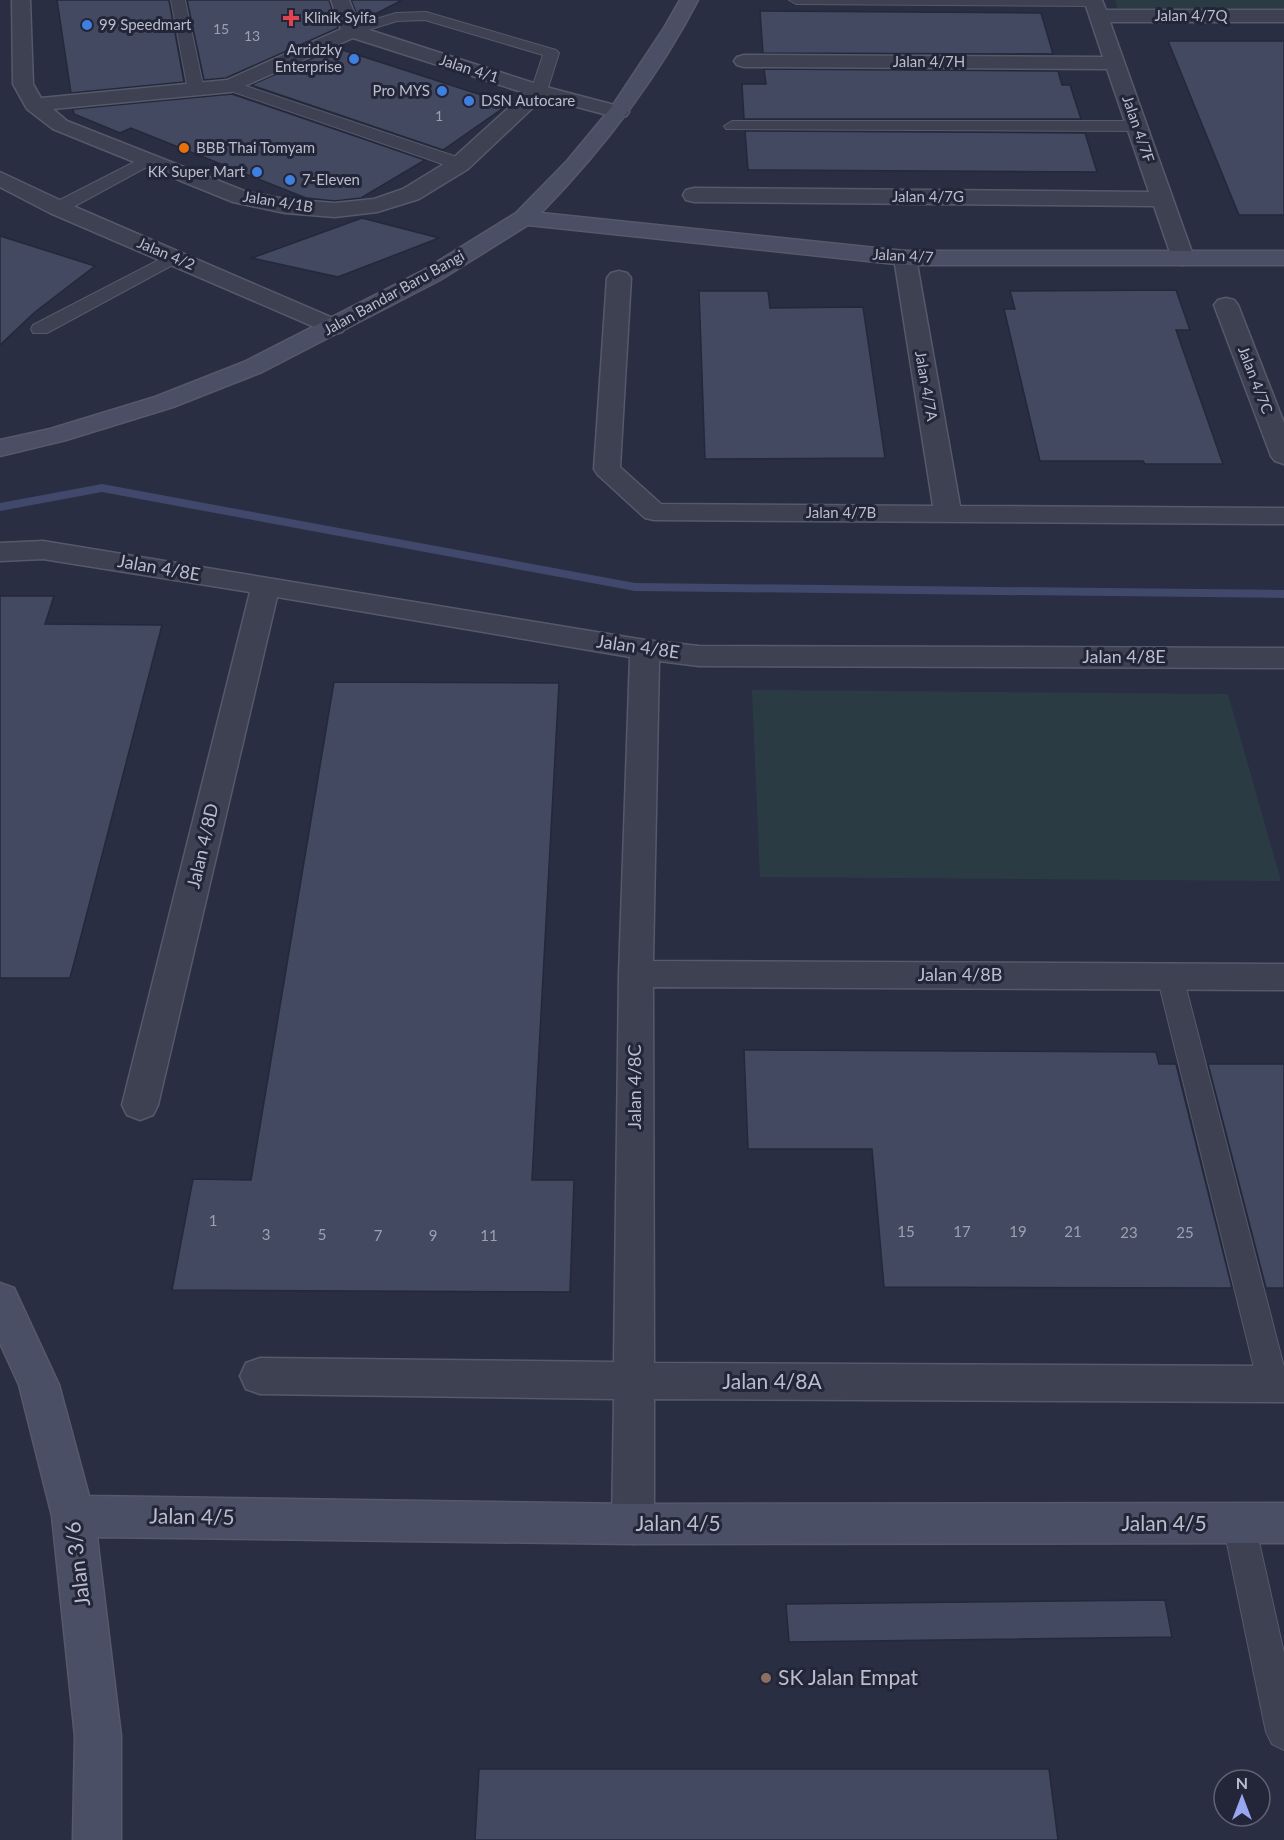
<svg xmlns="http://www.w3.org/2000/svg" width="1284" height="1840" font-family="Lato,sans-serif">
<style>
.green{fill:#2b3b44}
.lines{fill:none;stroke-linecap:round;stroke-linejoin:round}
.stream{fill:#40486b;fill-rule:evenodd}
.building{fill:#434960;stroke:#24283a;stroke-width:1.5}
.lane-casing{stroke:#56596a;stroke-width:2}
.street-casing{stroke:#56596a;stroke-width:3}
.secondary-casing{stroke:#56596a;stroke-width:3}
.lane{fill:#3d4152;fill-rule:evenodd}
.street{fill:#3d4152;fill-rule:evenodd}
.secondary{fill:#4b4f65;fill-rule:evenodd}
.health-dot{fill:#e0444e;stroke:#222638;stroke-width:2}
.shop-dot{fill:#3f7fe0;stroke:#222638;stroke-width:2}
.food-dot{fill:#e8710a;stroke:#222638;stroke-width:2}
.education-dot{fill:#8d6e63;stroke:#222638;stroke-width:2}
.labels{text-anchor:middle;stroke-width:6;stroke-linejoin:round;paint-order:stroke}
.far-number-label{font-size:14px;fill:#9da0b1}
.far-street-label{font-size:15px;fill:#bbbdcc;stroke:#222638}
.far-poi-label{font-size:15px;fill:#bbbdcc;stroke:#222638;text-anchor:start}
.number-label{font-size:15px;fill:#9da0b1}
.street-label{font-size:18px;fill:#bbbdcc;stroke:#222638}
.near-street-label{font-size:21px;fill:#bbbdcc;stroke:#222638}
.near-poi-label{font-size:21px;fill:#bbbdcc;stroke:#222638;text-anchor:start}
</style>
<rect width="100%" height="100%" fill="#292e43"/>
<path class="green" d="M1115,0h169v10h-166z
M752,690l476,4 53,187 -521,-4z"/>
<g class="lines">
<path class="stream" d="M102,484l533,99 649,7v8l-649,-7 -533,-99 -102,19v-8z"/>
</g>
<path class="building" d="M57,0h112l15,82 -113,11z
M187,0h142l9,28 -112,50 -22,2z
M351,0h51l-42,22z
M760,11l281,2 12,41 -290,-1z
M1168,41h116v174h-45z
M336,48l56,18 117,38 -66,46 -192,-65z
M764,69l294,2 4,14h8l11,34h-337l-2,-35h24z
M232,94l193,66 -64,38 -26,3 -29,-3 -175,-70 -11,5 -46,-19 -1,-5z
M745,131l340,2 12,39 -349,-2z
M362,218l77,20 -101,39 -86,-19z
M0,236l95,30 -60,46 -35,33z
M1176,290l14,40h-14l47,134h-78l-2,-3h-103l-36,-152h11l-5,-18z
M699,291h69l2,17 93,-1 22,151 -180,1z
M0,596h54l-9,28 117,1 -92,353h-70z
M334,682l225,1 -27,497h42l-4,112 -398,-2 21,-111 58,1z
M744,1050l412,2 3,12h17l56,224 -348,-1 -12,-138h-124z
M1208,1064h76v224h-18z
M1165,1600l7,37 -383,5 -3,-38z
M479,1769h570l9,71h-583z"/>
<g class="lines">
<defs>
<path id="lane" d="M171,0h14l19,90 -2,3h-12l-2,-3z
M789,0h311l1,2 -7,4 -298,-2z
M426,12l130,38 3,3 -12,38 -8,5 -8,-5 12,-36 -118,-35 -28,1 -45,14 -7,-4 2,-3 49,-15z
M231,81l235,79 2,4 -8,5 -6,-1 -229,-79 -2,-3z
M732,121h405l8,5 -8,5 -411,-2 -2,-3z
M148,155l6,2 2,3 -2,3 -90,49h-12l-3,-4 3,-4z
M174,252l6,1 3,4 -3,4 -133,72h-14l-2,-4 2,-4z
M1170,966l9,3 4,7 101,391v27l-11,4 -11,-4 -4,-10 -101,-408 4,-7z
M1239,1508l12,5 4,11 29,129v97l-12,-6 -6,-12 -43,-208 4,-11z"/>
<path id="street" d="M12,0h18l3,84 8,14 186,-18 114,-51 -10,-29h18l11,27 186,60 80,21 3,4 -3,4 -7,2 -76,-20 -75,71 -49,30 -42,13 -42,5 -50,-4 -52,-11 -180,-73 -26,-20 -14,-25zM353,38l172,55 -73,66 -49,30 -29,10 -39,4 -50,-4 -38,-7 -180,-71 -14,-12 178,-17z
M1084,0h18l4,10h178v12h-174l84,236 -3,5 -8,2 -8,-2 -3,-5 -18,-52 -460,-4 -8,-2 -3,-5 3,-5 8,-2 455,4 -42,-123 -363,-2 -7,-2 -3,-4 3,-4 7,-2 359,2z
M0,172l66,31 276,119 4,5 -4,5 -8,2 -8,-2 -276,-119 -50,-26z
M905,251l8,2 3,5 44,248 324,2v16l-630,-4 -9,-2 -47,-43 -4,-6 13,-191 4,-5 8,-2 8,2 4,5 -11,189 41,37 272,2 -39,-248 3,-5z
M1226,298l8,2 4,5 46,118v41l-9,-3 -4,-5 -57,-151 4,-5z
M43,541l602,99 54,6 585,2v20l-585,-2 -40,-5 -6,300 631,3v26l-631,-3 1,376 630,3v36l-630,-3v125l-6,14 -15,6 -15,-6 -6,-14 2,-125 -354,-5 -14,-5 -6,-13 6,-13 14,-5 354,4 5,-388 11,-317 -353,-60 -119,508 -5,10 -13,5 -13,-5 -5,-10 128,-513 -207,-33 -43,2v-18z"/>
<path id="secondary" d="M680,0h18c-41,79 -95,149 -157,213l364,38h379v14h-379l-377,-40 -88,55 -178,92 -89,35 -107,33 -66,16v-16l50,-11 105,-32 89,-35 180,-92 92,-57 51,-52 44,-53 53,-80z
M0,1283l14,5 45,97 30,111 544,8 651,-1v40l-651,1 -536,-7 24,199v104h-48l2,-104 -23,-220 -33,-131 -19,-42z"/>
</defs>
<use href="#lane" class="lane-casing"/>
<use href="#street" class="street-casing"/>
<use href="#secondary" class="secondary-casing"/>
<use href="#lane" class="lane"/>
<use href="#street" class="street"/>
<use href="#secondary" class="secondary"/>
</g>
<path class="health-dot" d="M288 9h6v6h6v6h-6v6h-6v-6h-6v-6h6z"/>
<g class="shop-dot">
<circle cx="87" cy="25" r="6"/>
<circle cx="354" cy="59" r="6"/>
<circle cx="442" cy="91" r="6"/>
<circle cx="469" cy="101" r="6"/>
<circle cx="257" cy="172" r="6"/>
<circle cx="290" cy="180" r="6"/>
</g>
<circle class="food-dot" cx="184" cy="148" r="6"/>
<circle class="education-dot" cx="766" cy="1678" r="6"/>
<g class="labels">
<g class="far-number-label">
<text x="221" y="34">15</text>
<text x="252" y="41">13</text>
<text x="439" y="121">1</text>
</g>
<g class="far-street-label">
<text x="1191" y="21">Jalan 4/7Q</text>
<text x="929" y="67">Jalan 4/7H</text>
<text transform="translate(469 69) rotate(18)" y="5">Jalan 4/1</text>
<text transform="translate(1138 129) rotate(71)" y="5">Jalan 4/7F</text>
<text x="928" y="202">Jalan 4/7G</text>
<text transform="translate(278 202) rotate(9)" y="5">Jalan 4/1B</text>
<text transform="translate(166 254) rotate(23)" y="5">Jalan 4/2</text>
<text transform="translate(903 256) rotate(3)" y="5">Jalan 4/7</text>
<text transform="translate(394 293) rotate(-29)" y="5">Jalan Bandar Baru Bangi</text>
<text transform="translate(1255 380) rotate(69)" y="5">Jalan 4/7C</text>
<text transform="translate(926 386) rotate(80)" y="5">Jalan 4/7A</text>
<text x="841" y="518">Jalan 4/7B</text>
</g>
<g class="far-poi-label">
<text x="304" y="23">Klinik Syifa</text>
<text x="99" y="30">99 Speedmart</text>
<text x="342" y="55" text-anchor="end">Arridzky<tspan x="342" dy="17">Enterprise</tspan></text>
<text x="430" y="96" text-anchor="end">Pro MYS</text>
<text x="481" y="106">DSN Autocare</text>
<text x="196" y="153">BBB Thai Tomyam</text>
<text x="245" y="177" text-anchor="end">KK Super Mart</text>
<text x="302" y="185">7-Eleven</text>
</g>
<g class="number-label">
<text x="213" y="1226">1</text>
<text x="906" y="1237">15</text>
<text x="962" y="1237">17</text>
<text x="1018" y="1237">19</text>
<text x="1073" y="1237">21</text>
<text x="1129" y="1238">23</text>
<text x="1185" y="1238">25</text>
<text x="266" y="1240">3</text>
<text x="322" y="1240">5</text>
<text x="378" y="1241">7</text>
<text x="433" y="1241">9</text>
<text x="489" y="1241">11</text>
</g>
<g class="street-label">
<text transform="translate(159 568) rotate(10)" y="6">Jalan 4/8E</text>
<text transform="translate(638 647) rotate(8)" y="6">Jalan 4/8E</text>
<text x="1124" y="663">Jalan 4/8E</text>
<text transform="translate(203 846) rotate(-77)" y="6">Jalan 4/8D</text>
<text x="960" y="981">Jalan 4/8B</text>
<text transform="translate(635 1087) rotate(-90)" y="6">Jalan 4/8C</text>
</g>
<g class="near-street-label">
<text x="772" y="1389">Jalan 4/8A</text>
<text transform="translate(192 1517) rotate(1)" y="7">Jalan 4/5</text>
<text x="678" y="1531">Jalan 4/5</text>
<text x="1164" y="1531">Jalan 4/5</text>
<text transform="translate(78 1564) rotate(-97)" y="7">Jalan 3/6</text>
</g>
<g class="near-poi-label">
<text x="778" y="1685">SK Jalan Empat</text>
</g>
</g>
<g transform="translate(1242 1798)"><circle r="28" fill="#222638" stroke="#5f6273" stroke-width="1.5"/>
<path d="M0-4.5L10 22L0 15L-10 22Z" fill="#98a7f4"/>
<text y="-9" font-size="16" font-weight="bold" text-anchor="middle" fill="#bbbdcc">N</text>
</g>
</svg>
